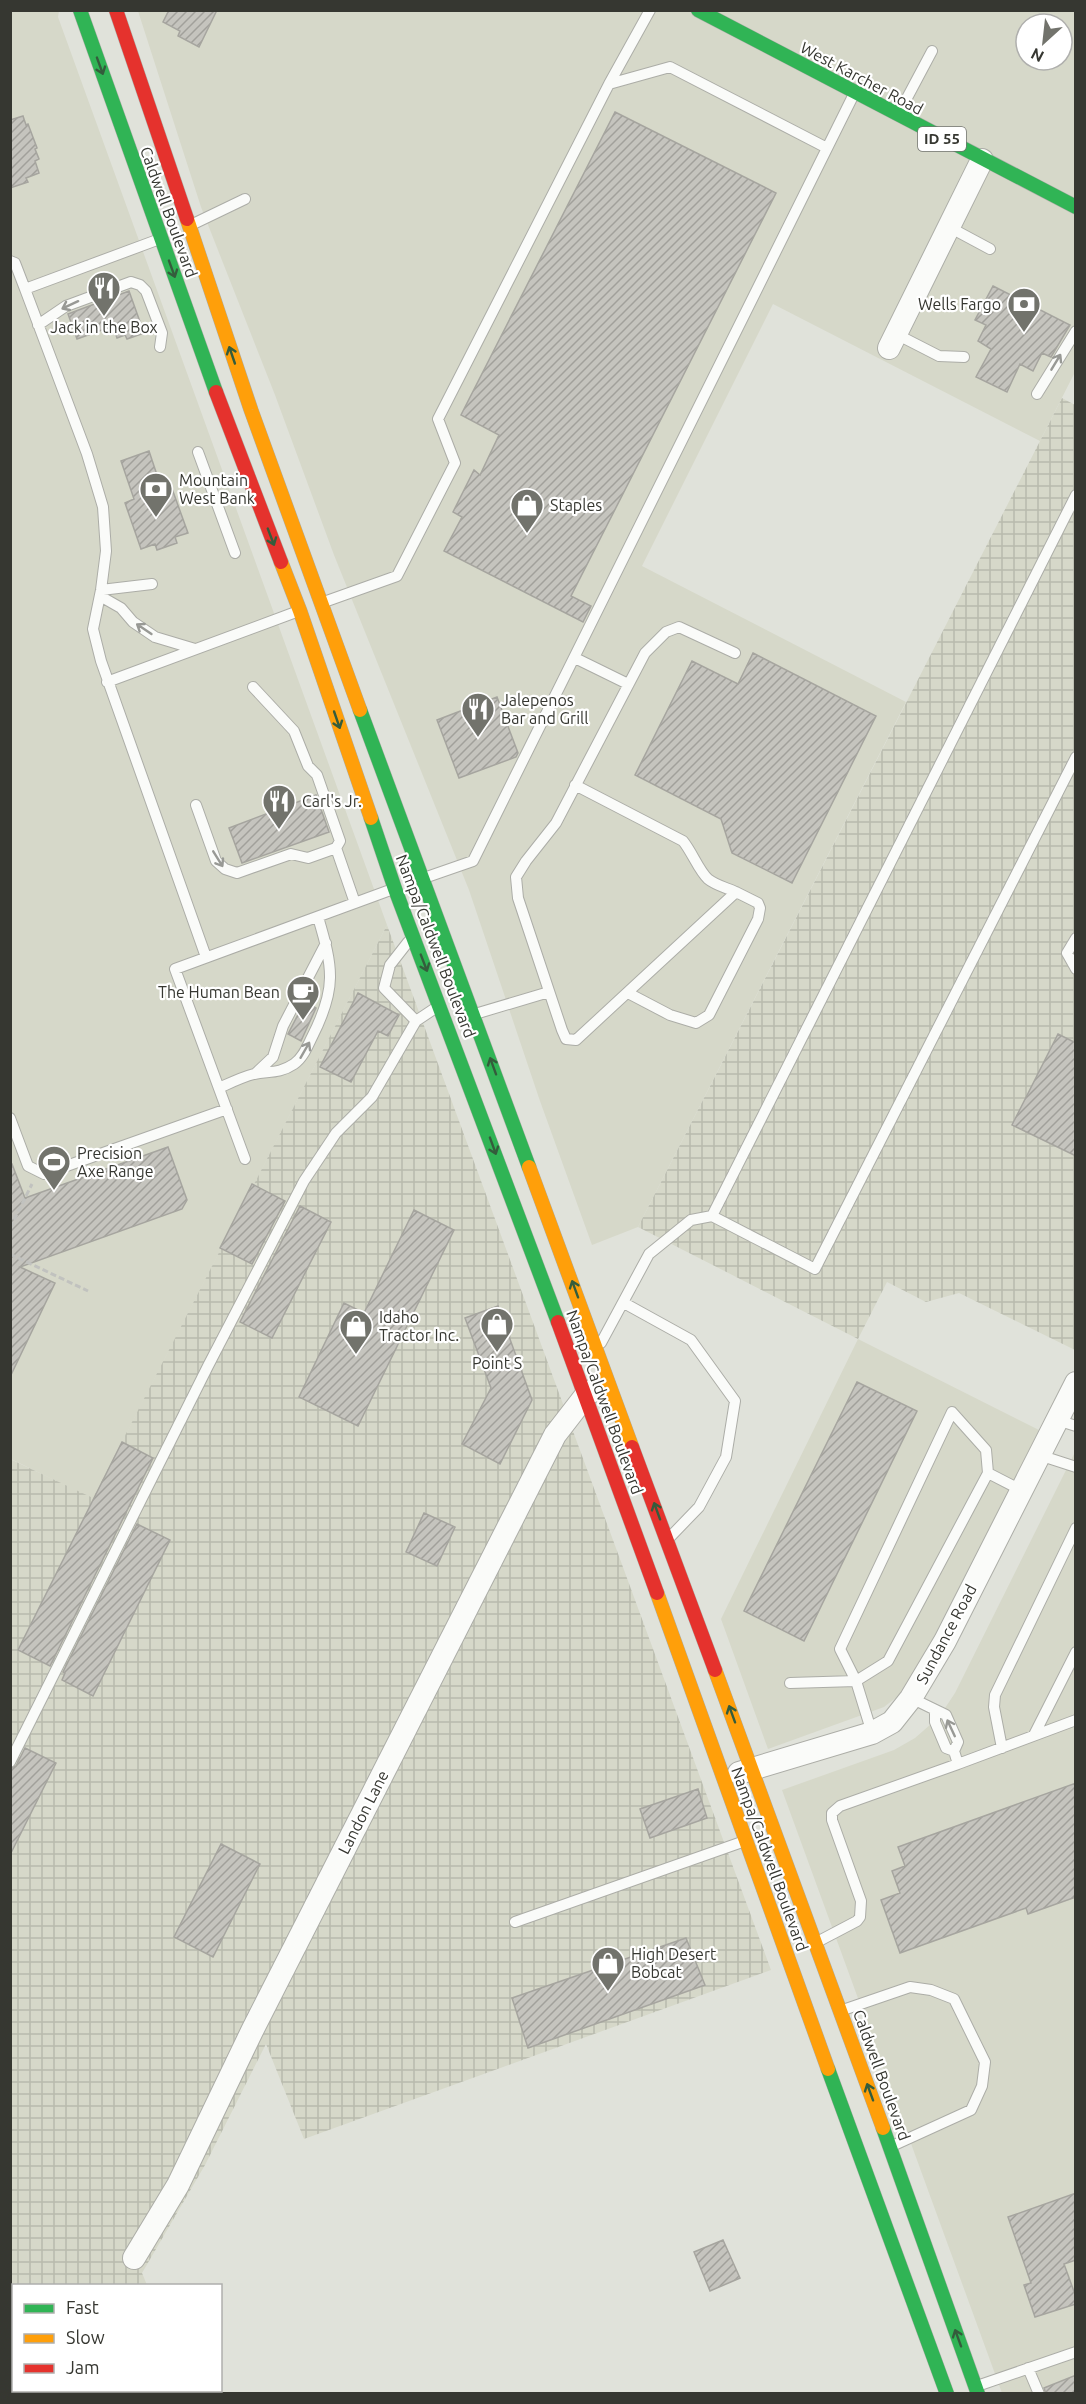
<svg xmlns="http://www.w3.org/2000/svg" width="1086" height="2404" font-family="Ubuntu,sans-serif">
<style>
.built{fill:#d6d8c9;fill-rule:evenodd}
.industrial{fill:url(#industrial-grid)}
.building{fill:url(#building-hatch);stroke:#a6a59f;stroke-width:1.5}
.lines{fill:none;stroke-linecap:round;stroke-linejoin:round}
.lane-casing{stroke:#acada7;stroke-width:12}
.street-casing{stroke:#acada7;stroke-width:24}
.fast-casing{stroke:#acada7;stroke-width:15}
.slow-casing{stroke:#acada7;stroke-width:15}
.jam-casing{stroke:#acada7;stroke-width:15}
.path{stroke:#c1c2bf;stroke-width:3;stroke-dasharray:6 3;stroke-linecap:butt}
.lane{stroke:#fafbf9;stroke-width:10}
.street{stroke:#fafbf9;stroke-width:22}
.fast{stroke:#30b455;stroke-width:14}
.slow{stroke:#ff9f0a;stroke-width:14}
.jam{stroke:#e5322d;stroke-width:14}
.oneway{stroke:#345c3c}
.oneway2{stroke:#989995}
.labels{text-anchor:middle;stroke-width:4.5;stroke-linejoin:round;paint-order:stroke}
.shield{fill:#fff;stroke:#72736f;stroke-width:1.5}
.shield-label{font-size:15px;font-weight:bold;fill:#363731}
.street-label{font-size:16px;fill:#363731;stroke:#fff}
.poi-label{font-size:16px;fill:#363731;stroke:#fff;text-anchor:start}
</style>
<defs>
<pattern id="industrial-grid" width="8" height="8" patternUnits="userSpaceOnUse" patternTransform="scale(1.5)"><rect width="8" height="8" fill="#d6d8c9"/><path d="M0 4h8M4 0v8" fill="none" stroke="#b8baad"/></pattern>
<pattern id="building-hatch" width="6" height="6" patternUnits="userSpaceOnUse" patternTransform="scale(1.5)"><rect width="6" height="6" fill="#c5c4be"/><path d="M-1 1l2-2M0 6l6-6M5 7l2-2" fill="none" stroke="#a1a09b"/></pattern>
</defs>
<rect width="100%" height="100%" fill="#e0e2da"/>
<path class="built" d="M10,11h49l-1,6 329,908 -294,574 -82,-40z
M138,11h937v361l-35,69 -267,-137 -131,262 264,136 -268,525 -46,18 -52,-144 -71,-211 -135,-335 -59,-160 -74,-188zM1026,24h36v36h-36z
M858,1339l181,91 -121,242 -16,21 -18,14 -116,42 -47,-130z
M1075,1452v941h-73l-220,-603 112,-40 21,-12 24,-21 16,-24z"/>
<path class="industrial" d="M1062,398l13,7v945l-116,-57 -33,9 -39,-20 -29,57 -220,-112z
M387,925l384,1045 -467,169 -38,-95 -61,121 -63,108 5,12 -133,1v104h171l1,3h-175l-1,-934 83,39z"/>
<path class="building" d="M169,10h48l-18,37 -21,-11 2,-5 -17,-9z
M615,112l161,81 -205,403 20,10 -8,16 -139,-71 18,-34 -9,-5 21,-42 6,5 19,-40 -38,-20z
M23,116l3,9 2,-1 9,24 -2,1 4,10 -4,2 4,12 -13,5 2,4 -18,6v-68z
M993,286l77,39 -19,32 -9,-4 -9,18 -13,-7 -13,28 -31,-15 15,-28 -13,-8 8,-16 -11,-5z
M129,291l15,42 -17,6 -2,-4 -8,3 -4,-12 -36,13 -9,-25z
M149,451l13,39 9,-4 17,47 -13,4 2,6 -20,7 -2,-6 -14,5 -16,-46 9,-4 -13,-38z
M753,653l123,63 -84,167 -60,-30 -11,-34 -86,-44 57,-114 46,23z
M497,697l21,56 -2,4 -57,21 -22,-58z
M316,795l13,37 -87,31 -13,-35z
M358,993l41,22 -11,21 -10,-5 -27,51 -31,-15z
M305,1001l11,7 -15,33 -13,-7z
M1058,1034l18,9v113l-64,-31z
M168,1147l19,53 -5,9 -162,58 35,16 -45,94v-212l2,-1 13,34z
M252,1184l33,17 -33,63 -32,-16z
M300,1206l31,16 -59,116 -32,-16z
M414,1210l40,20 -96,196 -59,-29 45,-94 20,10z
M498,1306l34,94 -32,64 -38,-20 29,-56 -26,-70z
M857,1382l60,29 -113,230 -60,-30z
M122,1442l31,16 -103,208 -32,-16z
M424,1513l31,14 -18,39 -31,-14z
M137,1524l33,16 -77,156 -31,-16 3,-7 -2,-1z
M25,1748l31,15 -46,92v-86l6,-3z
M1076,1783v114l-48,17 -2,-6 -126,45 -19,-53 19,-7 -8,-22 13,-5 -7,-19z
M698,1789l9,29 -57,20 -10,-29z
M221,1844l39,20 -47,93 -39,-20z
M686,1938l19,47 -177,63 -16,-50z
M1076,2193v67l-12,4 12,33v7l-41,13 -11,-32 7,-2 -23,-66z
M723,2240l17,38 -30,13 -16,-39z
M1076,2375v19h-30l-2,-6z"/>
<g class="lines">
<defs>
<path id="lane" d="M609,84l61,-17 157,81
M899,113l33,-62
M191,225l54,-26
M949,227l41,22
M157,240l-132,49 62,165 16,53 3,44 -5,39 -8,39 8,32 105,296
M10,261l5,2 10,26
M38,325l28,-19 65,-24 9,3 6,6 16,42 -2,14
M896,334l43,22 25,1
M1037,394l39,-63
M198,452l37,101
M1076,495l-364,721 103,53 261,-512
M101,590l51,-6
M100,596l21,12 12,14 22,15 40,12
M324,602l73,-26 58,-113 -17,-44 171,-335 41,-74
M575,658l53,26
M107,682l189,-70
M575,785l108,56c9,11 16,30 25,38 7,6 19,9 28,13l-160,148 -10,-1 -4,-9 -44,-132 -2,-21 10,-16 30,-38 89,-170 21,-21 13,-5 56,26
M196,805l20,56 9,8 12,4 54,-19 17,4 28,-10 4,-7 -23,-66 -9,-9 -14,-35 -41,-44
M336,848l19,55
M424,878l49,-17 380,-765
M1076,938l-9,15 9,16
M408,942l-18,23 -6,23 32,33
M628,993l42,22 26,8 13,-8 49,-96 2,-11 -2,-5 -22,-11
M475,1014l74,-22
M255,1074l18,-17 10,-31 43,-83
M219,1088c11,-5 23,-11 35,-14 15,-3 25,0 40,-10 9,-6 13,-17 18,-27 25,-49 21,-69 6,-120
M10,1118l18,48 16,8 183,-65
M245,1159l-70,-190 218,-80
M624,1303l67,37 44,61 -9,56 -27,50 -28,29
M601,1343l48,-89 42,-34 21,-4
M1057,1420l19,6
M1039,1455l37,12
M790,1683l66,-2 32,-20 100,-188
M935,1712v10l11,26 8,3
M872,1733l-16,-52 -16,-32 112,-237 34,38 2,23 33,17
M1034,1735l42,-83
M1002,1748l-8,-41 1,-12 81,-167
M10,1762l198,-396 96,-185 32,-48 36,-36 44,-76 21,-14
M958,1764l118,-44
M515,1922l227,-80
M819,1941l38,-20 3,-4 1,-16 -29,-81v-7l8,-7 118,-42 -4,-13 4,-9 -12,-27 -35,-17
M843,2010l67,-23 21,3 23,9 31,63 -3,24 -11,24 -79,36
M1028,2368l11,26
M980,2385l96,-33"/>
<path id="street" d="M889,348l93,-188
M739,1773l133,-40 20,-11 19,-24 34,-57 131,-258
M134,2258l44,-73 74,-154 303,-596 31,-40 9,-6"/>
<path id="fast" d="M80,10l136,382
M698,10l378,197
M360,710l169,457
M371,818l24,71 163,433
M828,2069l119,325
M883,2128l95,266"/>
<path id="slow" d="M187,219l64,191 109,300
M281,562l19,49 71,207
M529,1167l103,280
M657,1593l171,476
M715,1670l168,458"/>
<path id="jam" d="M116,10l71,209
M216,392l65,170
M558,1322l99,271
M632,1447l83,223"/>
</defs>
<use href="#lane" class="lane-casing"/>
<use href="#street" class="street-casing"/>
<use href="#fast" class="fast-casing"/>
<use href="#slow" class="slow-casing"/>
<use href="#jam" class="jam-casing"/>
<path class="path" d="M10,1228l22,-44
M10,1254l78,37"/>
<use href="#lane" class="lane"/>
<use href="#street" class="street"/>
<use href="#fast" class="fast"/>
<use href="#slow" class="slow"/>
<use href="#jam" class="jam"/>
</g>
<defs><path id="oneway-shaft" d="M-6 0H5M1.5-3L5.5 0L1.5 3" fill="none" stroke-width="1.6" stroke-linecap="round" stroke-linejoin="round" transform="scale(1.5)"/></defs>
<g class="oneway">
<use href="#oneway-shaft" transform="translate(100 66) rotate(70)"/>
<use href="#oneway-shaft" transform="translate(172 269) rotate(70)"/>
<use href="#oneway-shaft" transform="translate(232 355) rotate(-109)"/>
<use href="#oneway-shaft" transform="translate(271 537) rotate(69)"/>
<use href="#oneway-shaft" transform="translate(337 720) rotate(71)"/>
<use href="#oneway-shaft" transform="translate(424 963) rotate(69)"/>
<use href="#oneway-shaft" transform="translate(493 1066) rotate(-110)"/>
<use href="#oneway-shaft" transform="translate(493 1146) rotate(70)"/>
<use href="#oneway-shaft" transform="translate(575 1289) rotate(-110)"/>
<use href="#oneway-shaft" transform="translate(657 1511) rotate(-110)"/>
<use href="#oneway-shaft" transform="translate(732 1714) rotate(-110)"/>
<use href="#oneway-shaft" transform="translate(870 2092) rotate(-110)"/>
<use href="#oneway-shaft" transform="translate(958 2338) rotate(-110)"/>
</g>
<g class="oneway2">
<use href="#oneway-shaft" transform="translate(70 305) rotate(155)"/>
<use href="#oneway-shaft" transform="translate(1056 362) rotate(-59)"/>
<use href="#oneway-shaft" transform="translate(144 629) rotate(-146)"/>
<use href="#oneway-shaft" transform="translate(218 859) rotate(58)"/>
<use href="#oneway-shaft" transform="translate(305 1050) rotate(-60)"/>
<use href="#oneway-shaft" transform="translate(951 1728) rotate(-115)"/>
</g>
<defs>
<symbol id="restaurant-pin" viewBox="-11 -11 22 30"><path d="M0 17L-7.5 6A9.5 9.5 0 1 1 7.5 6Z" fill="#72736c" stroke="#fff"/><path d="M-5-6h1v4h1v-4h1v4h1v-4h1v5L-1.5 .5V6h-2V.5L-5-1ZM5-6V6H3V1.5H1.5Q1.5-4 5-6Z" fill="#fff"/></symbol>
<symbol id="bank-pin" viewBox="-11 -11 22 30"><path d="M0 17L-7.5 6A9.5 9.5 0 1 1 7.5 6Z" fill="#72736c" stroke="#fff"/><path d="M-6-4H6V4H-6ZM0-2.3a2.3 2.3 0 1 0 0 4.6a2.3 2.3 0 1 0 0-4.6Z" fill="#fff"/></symbol>
<symbol id="shop-pin" viewBox="-11 -11 22 30"><path d="M0 17L-7.5 6A9.5 9.5 0 1 1 7.5 6Z" fill="#72736c" stroke="#fff"/><path d="M-5-2.5h2.3a2.7 3.5 0 0 1 5.4 0H5L5.5 6h-11ZM-1.5-2.5h3a1.5 2.3 0 0 0-3 0Z" fill="#fff"/></symbol>
<symbol id="cafe-pin" viewBox="-11 -11 22 30"><path d="M0 17L-7.5 6A9.5 9.5 0 1 1 7.5 6Z" fill="#72736c" stroke="#fff"/><path d="M-5.5-4.5H6V0H3Q3 3.5 0 3.5H-2.5Q-5.5 3.5-5.5 0ZM3-3.2v2h1.7v-2ZM-6 4.5H4V6H-6Z" fill="#fff"/></symbol>
<symbol id="stadium-pin" viewBox="-11 -11 22 30"><path d="M0 17L-7.5 6A9.5 9.5 0 1 1 7.5 6Z" fill="#72736c" stroke="#fff"/><path d="M0-5a6.5 5 0 1 0 0 10a6.5 5 0 1 0 0-10ZM-3.5-1.8h7v3.6h-7Z" fill="#fff"/></symbol>
</defs>
<g fill-rule="evenodd">
<use href="#restaurant-pin" x="85" y="269" width="38" height="52"/>
<use href="#bank-pin" x="1005" y="285" width="38" height="52"/>
<use href="#bank-pin" x="137" y="470" width="38" height="52"/>
<use href="#shop-pin" x="508" y="486" width="38" height="52"/>
<use href="#restaurant-pin" x="459" y="690" width="38" height="52"/>
<use href="#restaurant-pin" x="260" y="782" width="38" height="52"/>
<use href="#cafe-pin" x="284" y="973" width="38" height="52"/>
<use href="#stadium-pin" x="35" y="1143" width="38" height="52"/>
<use href="#shop-pin" x="478" y="1305" width="38" height="52"/>
<use href="#shop-pin" x="337" y="1307" width="38" height="52"/>
<use href="#shop-pin" x="589" y="1944" width="38" height="52"/>
</g>
<g class="labels">
<rect class="shield" x="918" y="127" width="48" height="24" rx="4.5"/>
<g class="shield-label">
<text x="942" y="144">ID 55</text>
</g>
<g class="street-label">
<text transform="translate(862 78) rotate(28)" y="6">West Karcher Road</text>
<text transform="translate(169 212) rotate(70)" y="6">Caldwell Boulevard</text>
<text transform="translate(436 946) rotate(69)" y="6">Nampa/Caldwell Boulevard</text>
<text transform="translate(605 1402) rotate(70)" y="6">Nampa/Caldwell Boulevard</text>
<text transform="translate(946 1634) rotate(-62)" y="6">Sundance Road</text>
<text transform="translate(363 1812) rotate(-63)" y="6">Landon Lane</text>
<text transform="translate(770 1859) rotate(70)" y="6">Nampa/Caldwell Boulevard</text>
<text transform="translate(882 2075) rotate(70)" y="6">Caldwell Boulevard</text>
</g>
<g class="poi-label">
<text x="1001" y="310" text-anchor="end">Wells Fargo</text>
<text x="104" y="333" text-anchor="middle">Jack in the Box</text>
<text x="179" y="486">Mountain<tspan x="179" dy="18">West Bank</tspan></text>
<text x="550" y="511">Staples</text>
<text x="501" y="706">Jalepenos<tspan x="501" dy="18">Bar and Grill</tspan></text>
<text x="302" y="807">Carl's Jr.</text>
<text x="280" y="998" text-anchor="end">The Human Bean</text>
<text x="77" y="1159">Precision<tspan x="77" dy="18">Axe Range</tspan></text>
<text x="379" y="1323">Idaho<tspan x="379" dy="18">Tractor Inc.</tspan></text>
<text x="497" y="1369" text-anchor="middle">Point S</text>
<text x="631" y="1960">High Desert<tspan x="631" dy="18">Bobcat</tspan></text>
</g>
</g>
<rect width="1086" height="2404" fill="none" stroke="#363731" stroke-width="24"/>
<rect x="12" y="2284" width="210" height="108" fill="#ffffff" stroke="#afafad" stroke-width="1.5"/>
<rect x="24" y="2304" width="30" height="9" fill="#30b455" stroke="#afafad" stroke-width="1.5"/>
<text x="66" y="2314" font-size="18" fill="#363731">Fast</text>
<rect x="24" y="2334" width="30" height="9" fill="#ff9f0a" stroke="#afafad" stroke-width="1.5"/>
<text x="66" y="2344" font-size="18" fill="#363731">Slow</text>
<rect x="24" y="2364" width="30" height="9" fill="#e5322d" stroke="#afafad" stroke-width="1.5"/>
<text x="66" y="2374" font-size="18" fill="#363731">Jam</text>
<g transform="translate(1044 42) rotate(207)"><circle r="28" fill="#ffffff" stroke="#afafad" stroke-width="1.5"/>
<path d="M0-4.5L10 22L0 15L-10 22Z" fill="#72736c"/>
<text y="-9" font-size="16" font-weight="bold" text-anchor="middle" fill="#363731">N</text>
</g>
</svg>
